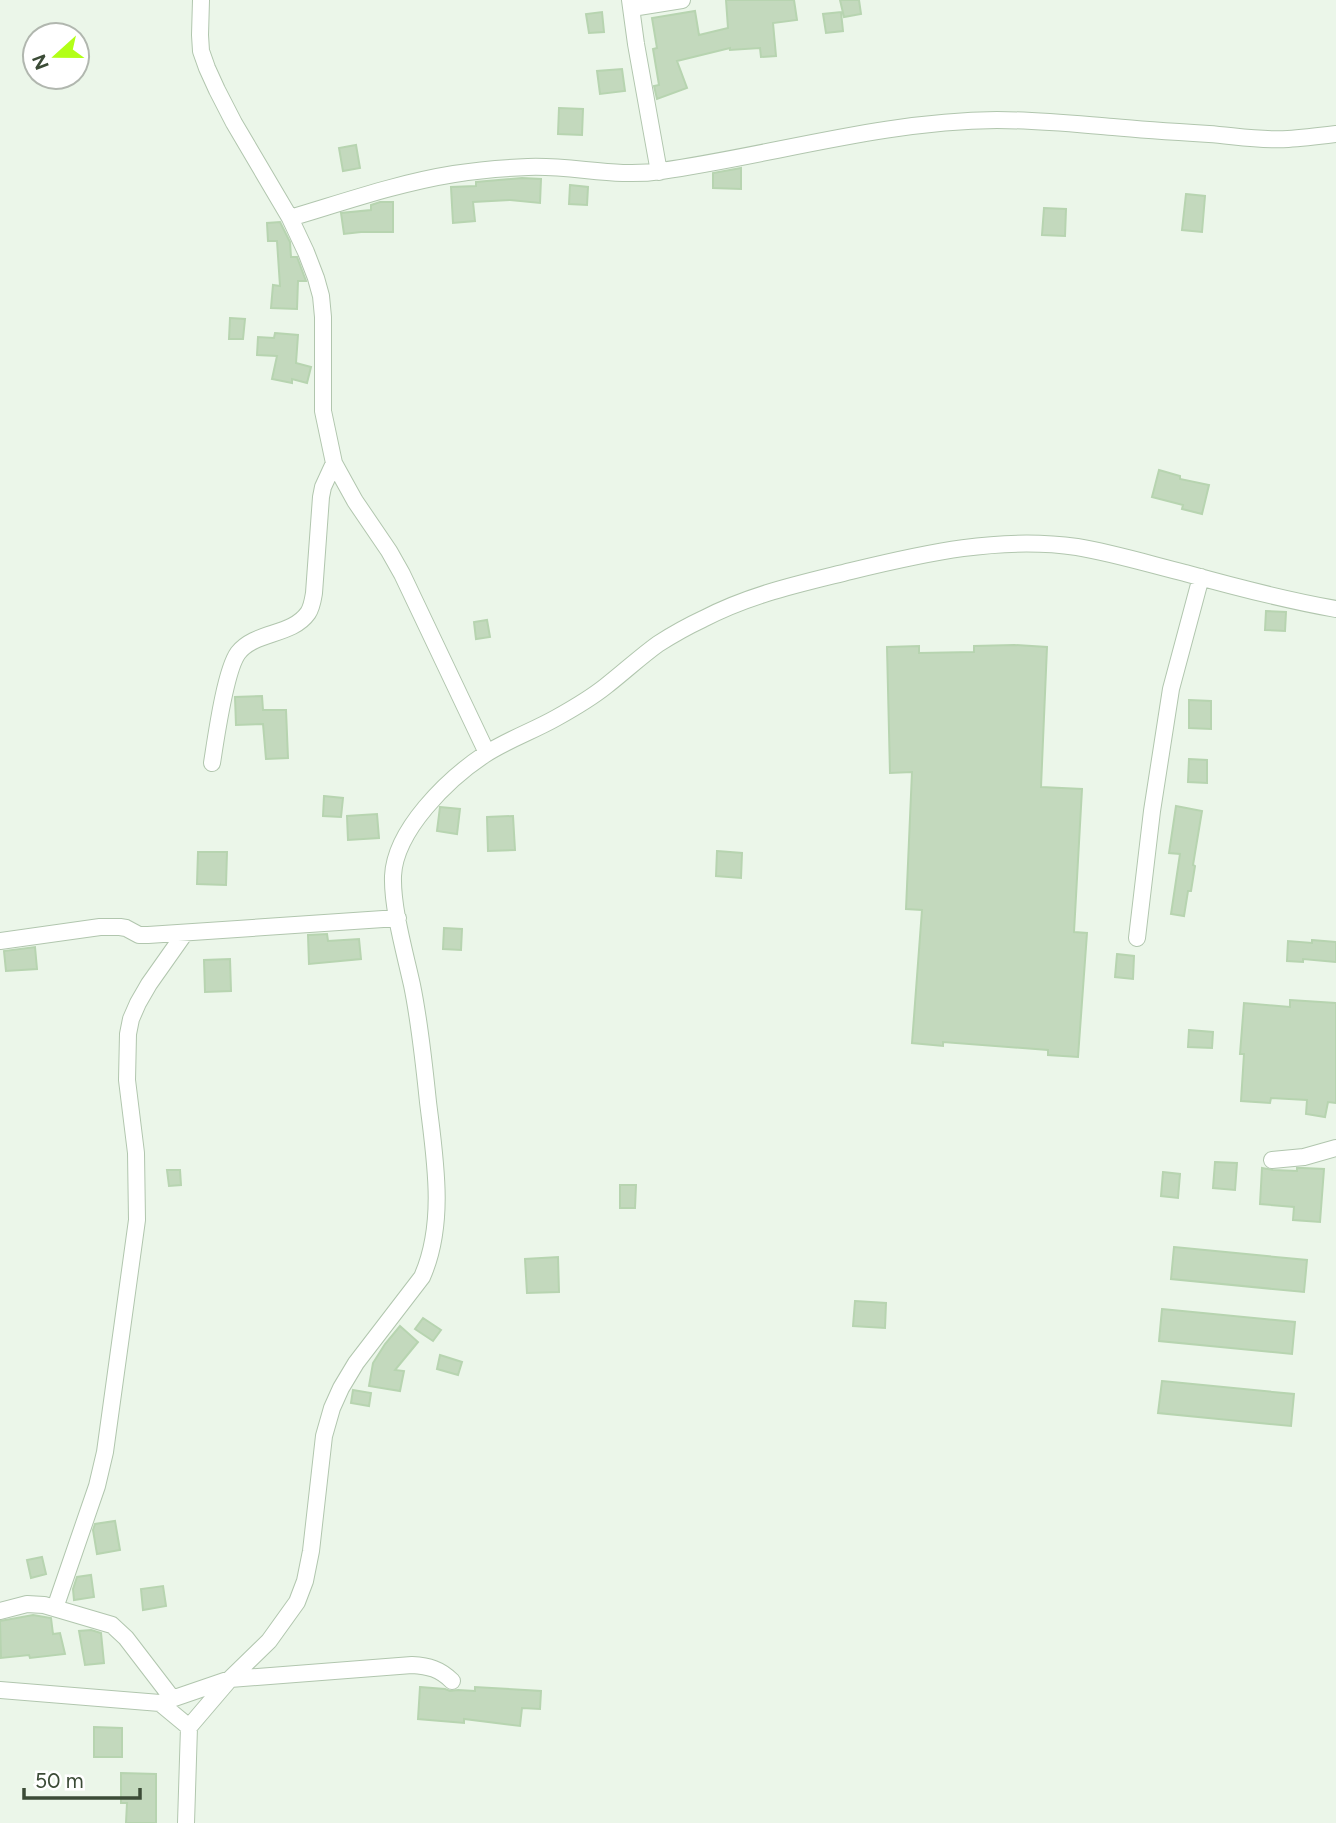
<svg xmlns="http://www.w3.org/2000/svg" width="1336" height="1823" font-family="Figtree,sans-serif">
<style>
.building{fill:#c3d9bd;stroke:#b7d4b0;stroke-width:2}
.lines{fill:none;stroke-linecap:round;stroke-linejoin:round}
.minor-casing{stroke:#b1c6ae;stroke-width:18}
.minor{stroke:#fff;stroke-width:16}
</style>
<rect width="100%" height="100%" fill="#ebf6e9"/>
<path class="building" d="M726,0h68l3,20 -24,3 3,33 -15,1 -1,-9 -30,2v-2l-53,13 10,27 -30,11 -3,-13 5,-1 -6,-36 4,-1 -5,-30 43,-7 4,24 29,-7z
M840,0h19l2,14 -17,3z
M602,12l2,20 -15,1 -3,-19z
M841,12l2,19 -17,2 -3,-19z
M622,69l3,22 -25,3 -3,-23z
M559,108l24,1 -1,26 -24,-1z
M356,145l4,23 -17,3 -4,-23z
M741,168v21l-28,-1v-15z
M522,178l19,1 -1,24 -30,-3 -37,2 2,19 -22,2 -2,-36 25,-1v-4z
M570,185l18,2 -1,18 -18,-1z
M1186,194l19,2 -3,36 -20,-2z
M380,202h13v30h-32l-17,2 -3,-21 30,-3v-5z
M1044,208l22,1 -1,27 -23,-1z
M280,222l10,20 1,15h6l9,24h-8l-1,28 -26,-1 2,-23 7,1 -3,-45h-9l-1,-18z
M230,318l15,1 -2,20h-14z
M275,333l23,2 -2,28 15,4 -4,16 -15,-4v4l-20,-4 5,-23 -20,-1 1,-18 16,1z
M1159,470l21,6v3l29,6 -7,29 -20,-5 1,-4 -31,-8z
M1266,611l20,1 -1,19 -20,-1z
M487,620l3,17 -14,2 -2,-17z
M1014,645l33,2 -6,140 41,2 -8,143 13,1 -9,124 -30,-2v-5l-105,-8v4l-31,-3 10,-133 -16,-1 6,-137 -22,1 -3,-126 32,-1v7l55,-1v-6z
M262,696l1,14h23l2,48 -22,1 -3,-35 -27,1 -1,-28z
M1189,700l22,1v28l-22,-1z
M1189,759l18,1v23l-19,-1z
M324,796l19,2 -2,19 -18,-1z
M1176,806l26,5 -9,54 2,1 -4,25h-3l-4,25 -13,-2 9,-60 -11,-1z
M440,807l20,2 -3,25 -20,-3z
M377,814l2,24 -31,2 -1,-24z
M513,816l2,34 -27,1 -1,-34z
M717,851l25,2 -1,25 -25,-2z
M198,852h29l-1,33 -29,-1z
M444,928l18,1 -1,21 -18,-1z
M327,934l1,7 31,-2 2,20 -52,5 -1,-29z
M1312,940l24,2v20l-33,-3v3l-16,-1 1,-20 24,2z
M35,947l2,22 -31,2 -2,-20z
M1117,954l17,2 -1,23 -18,-2z
M230,959l1,32 -26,1 -1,-32z
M1290,1000l46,3v100l-8,-1 -3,15 -19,-3 1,-14 -36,-2 -1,5 -29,-2 3,-47h-4l4,-51 46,4z
M1189,1030l24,2 -1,16 -24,-1z
M1215,1162l22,1 -2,27 -22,-2z
M1262,1168l11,2 24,1v-3h6l21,1 -4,53 -27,-2 1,-13 -34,-3z
M167,1170h13l1,15 -12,1z
M1163,1172l17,2 -2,24 -17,-2z
M620,1185h16l-1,23h-15z
M1174,1247l133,13 -3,32 -133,-13z
M558,1257l1,35 -32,1 -2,-34z
M855,1301l31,2 -1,25 -32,-2z
M1162,1309l133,13 -3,32 -133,-13z
M423,1318l18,12 -8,11 -18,-12z
M400,1326l18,16 -23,28 9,1 -4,20 -31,-5 4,-23 12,-19z
M440,1355l22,7 -4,13 -21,-6z
M1162,1381l132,13 -3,32 -133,-13z
M353,1390l18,3 -2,13 -18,-3z
M115,1521l5,29 -23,4 -4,-24 2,-6z
M42,1557l4,17 -15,4 -4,-18z
M91,1575l3,22 -20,3 -1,-11 4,-12z
M163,1586l3,20 -23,4 -2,-21z
M33,1615l18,3 2,16 7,-1 5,21 -35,4 -1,-3 -28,3 -1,-37z
M91,1630l10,3 3,30 -19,2 -6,-34z
M420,1687l25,2 5,2 8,-1 17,1v-4l66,4 -1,18 -18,-1 -2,18 -56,-7v4l-46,-4z
M94,1727l28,1v29h-28z
M121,1773l35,1v49h-30l1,-20h-6z"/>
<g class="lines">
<defs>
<path id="minor" d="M201,0l-1,35 1,16 6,17 10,22 17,33 56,95 16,34 10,26 5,18 2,21v94l11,52 21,38 34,50 13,23 85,179
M630,0l6,44 23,128
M632,8l50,-8
M290,218c54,-16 108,-35 164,-44 25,-4 49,-6 74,-7 45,-2 88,11 133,4 112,-16 221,-50 336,-51 39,0 78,4 116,7 32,3 64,5 96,7 26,2 53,7 79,5 16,-1 32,-3 48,-5
M212,763c4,-25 13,-92 26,-110 17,-22 54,-17 70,-40 4,-6 5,-14 6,-20l7,-96 2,-10 11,-24
M1137,938l15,-127 19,-122 30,-112
M0,941l100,-14h20l6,1 13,7h9l250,-17
M1272,1160l32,-3 32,-9
M55,1608l42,-122 8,-34 32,-232 -1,-67 -9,-73 1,-46 3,-15 7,-16 11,-19 36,-51
M0,1611l27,-7 17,1 68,20 14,13 46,60
M0,1690l160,13 29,24
M160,1703l70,-24 182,-14c17,1 28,4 40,16
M186,1823l3,-96 41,-48 39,-38 28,-39 8,-21 6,-30 13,-115 8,-28 9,-20 15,-25 66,-86c24,-54 13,-118 6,-175 -4,-39 -8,-78 -16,-117 -7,-32 -20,-77 -19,-109 2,-46 55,-97 91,-121 23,-15 49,-24 72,-37 18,-10 35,-20 50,-32 18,-14 34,-29 52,-42 14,-9 30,-18 45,-25 48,-25 96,-35 148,-48 74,-18 149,-35 226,-24 36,6 72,17 108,26 50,14 100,27 151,36"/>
</defs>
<use href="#minor" class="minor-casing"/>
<use href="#minor" class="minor"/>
</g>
<g transform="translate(56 56) rotate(249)"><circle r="33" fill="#ffffff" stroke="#b1b7af" stroke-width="2"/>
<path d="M0-5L12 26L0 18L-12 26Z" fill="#b2ff17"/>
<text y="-10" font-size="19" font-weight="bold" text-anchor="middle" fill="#3b4b36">N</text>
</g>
<path d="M24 1788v10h116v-10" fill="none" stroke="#3b4b36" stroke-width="3.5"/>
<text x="35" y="1788" font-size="21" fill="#3b4b36" stroke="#ffffff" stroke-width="5" paint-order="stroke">50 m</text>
</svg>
